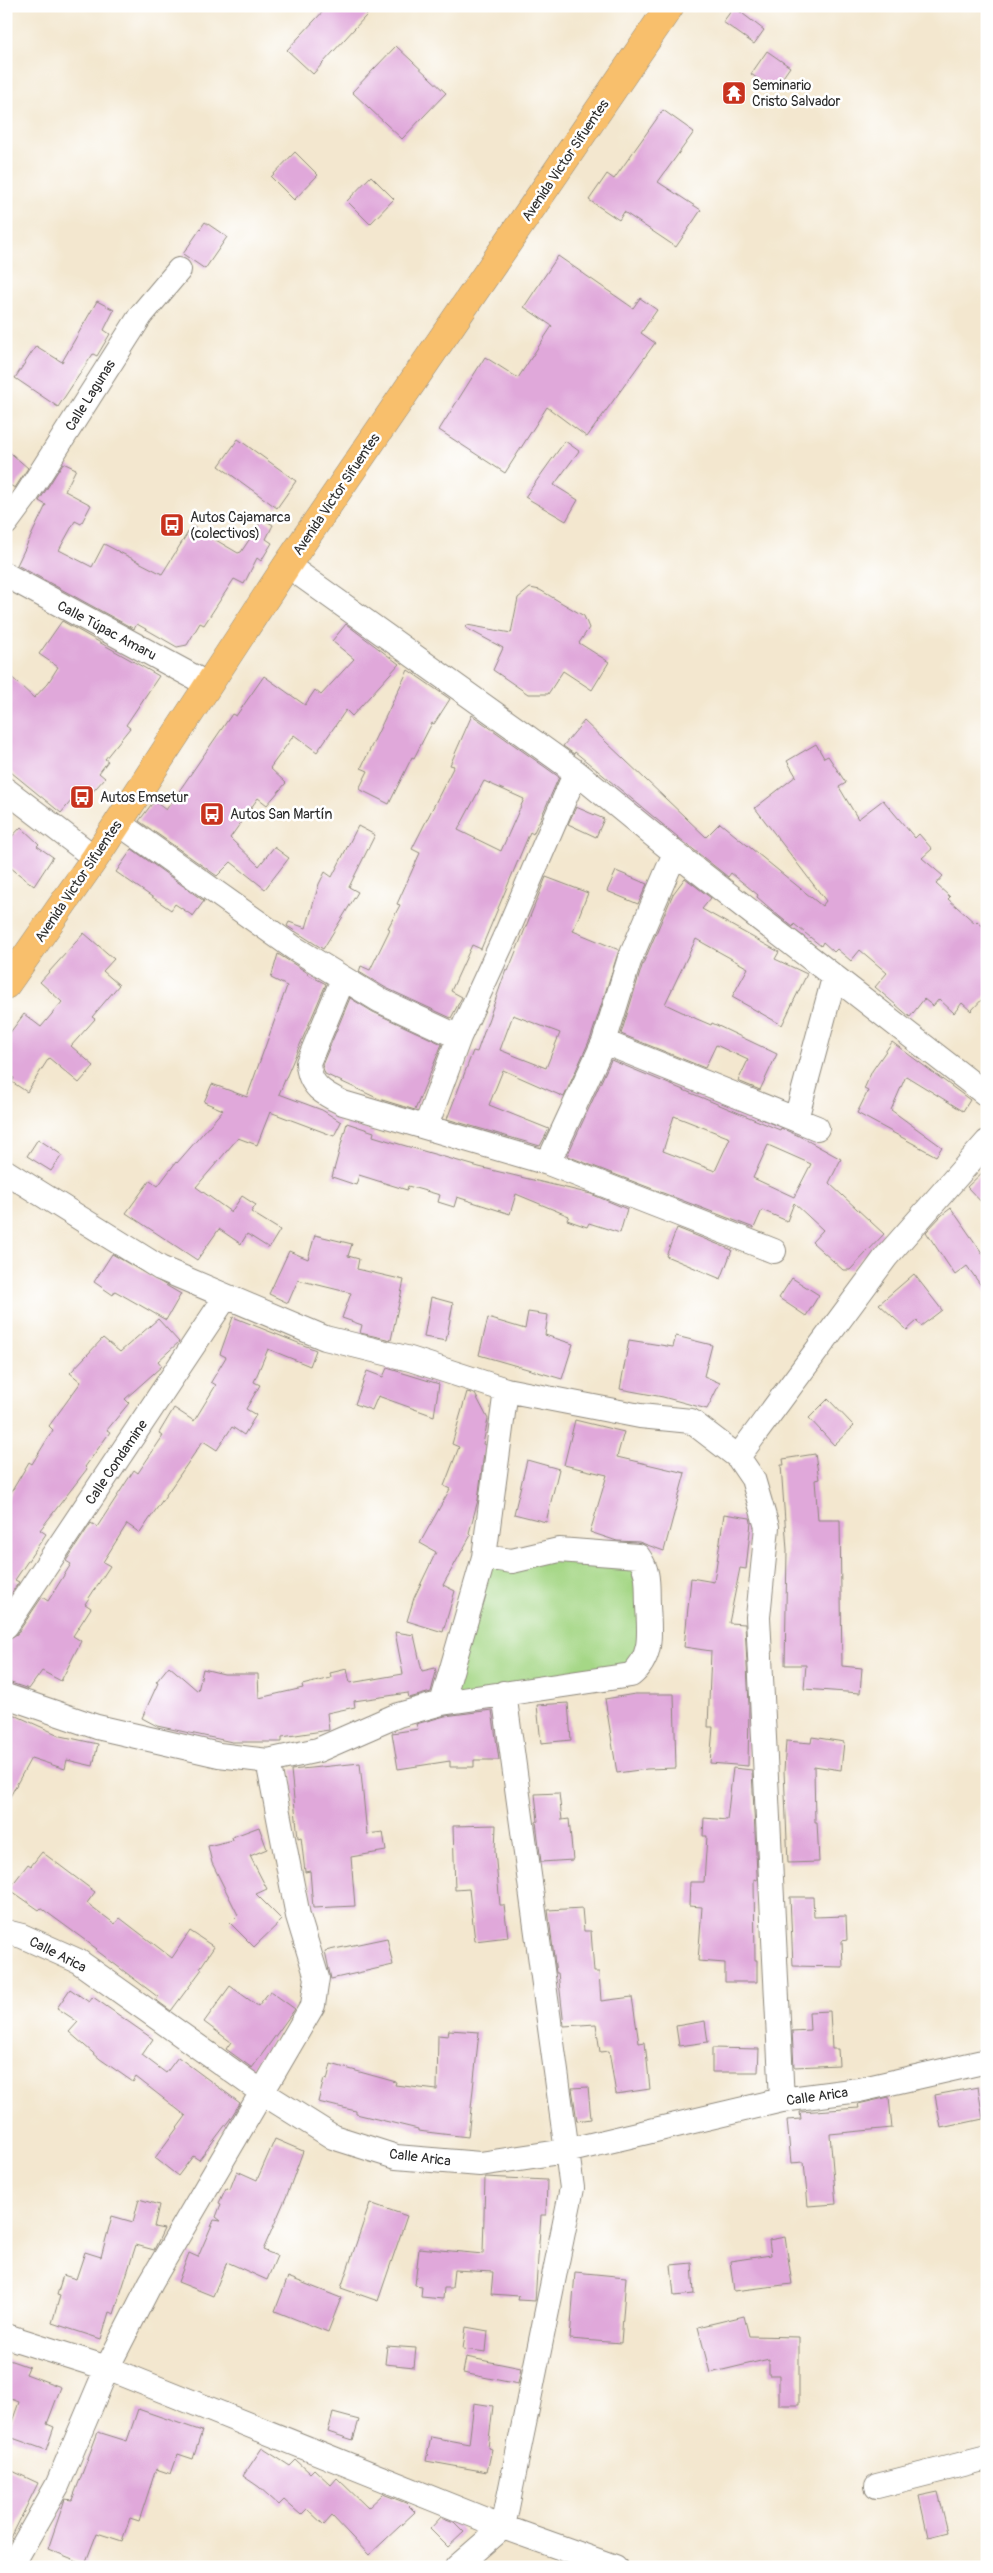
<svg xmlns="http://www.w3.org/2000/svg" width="993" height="2573" font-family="Pangolin,sans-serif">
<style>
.green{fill:#a5d786;stroke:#688158}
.building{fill:#e0a8da;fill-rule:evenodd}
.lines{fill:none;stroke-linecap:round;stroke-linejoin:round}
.minor-casing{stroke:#8f897d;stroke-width:26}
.highway-casing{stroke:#8f897d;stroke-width:29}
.minor{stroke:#fff;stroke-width:24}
.highway{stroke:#f8bf6c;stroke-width:28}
.labels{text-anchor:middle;stroke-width:5;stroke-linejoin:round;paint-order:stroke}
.poi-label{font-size:14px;fill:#2b2b2b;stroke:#fff;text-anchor:start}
.street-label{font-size:14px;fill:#2b2b2b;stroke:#fff}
</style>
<rect width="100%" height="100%" fill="#fff"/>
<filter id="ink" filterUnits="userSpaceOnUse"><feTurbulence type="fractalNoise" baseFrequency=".02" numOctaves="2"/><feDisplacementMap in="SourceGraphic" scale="10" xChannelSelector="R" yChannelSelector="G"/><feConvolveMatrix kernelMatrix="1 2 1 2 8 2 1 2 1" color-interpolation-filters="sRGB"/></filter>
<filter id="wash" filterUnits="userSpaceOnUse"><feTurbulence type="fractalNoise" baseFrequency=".0096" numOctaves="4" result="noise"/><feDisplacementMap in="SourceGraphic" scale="20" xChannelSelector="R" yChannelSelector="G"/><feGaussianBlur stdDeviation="1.12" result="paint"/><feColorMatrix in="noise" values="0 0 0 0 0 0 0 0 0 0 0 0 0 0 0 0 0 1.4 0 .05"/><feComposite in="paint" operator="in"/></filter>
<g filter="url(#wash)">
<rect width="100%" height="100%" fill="#f3e7cf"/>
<path class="green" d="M638,1556l4,106 -200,41 42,-146z"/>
<g id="blocks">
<path class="building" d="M328,6h47l-62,68 -26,-24z
M734,7l30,23 -10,14 -31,-22z
M396,46l50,47 -44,46 -50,-47z
M767,51l23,16 -16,23 -23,-16z
M663,110l31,22 -36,50 43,28 -25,37 -52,-35 -5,8 -30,-20 18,-26 7,5z
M295,152l23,23 -24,25 -23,-23z
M371,176l23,23 -24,25 -23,-23z
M205,222l22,15 -22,32 -22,-15z
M558,256l75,52 7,-10 17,12 -16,23 14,10 -68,94 -40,-30 -42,66 -66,-43 46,-73 33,21 34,-52 -28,-19z
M97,301l17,9 -10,20 6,4 -13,22 -4,-2 -35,53 -43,-29 21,-32 26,16z
M238,439l58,42 -19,27 -58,-42z
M565,441l14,10 -25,34 24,15 -12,21 -41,-24z
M6,449l22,19 -13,20 -9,-5z
M63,463l13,6 -11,22 26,14 -10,19 -6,-3 -16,29 33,17 12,-23 58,30 30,-48 46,27 3,-1 22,-33 10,6 -7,14 6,4 -11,18 -4,-3 -13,26 -10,-5 -30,46 -4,-2 -13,22 -10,2 -40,-23 -3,5 -117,-64 29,-60 -7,-4z
M530,588l10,2 44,26 5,12 -10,15 30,19 -17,28 -29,-19 -15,23h-20l-35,-24 10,-22 -37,-20 1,-3 44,8 7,-35z
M62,621l97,55 -33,49 4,3 -25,31 3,2 -9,12 6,5 -26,29 -7,-7 -11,13 -55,-45v-96l28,26 14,-15 10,-16 -19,-13z
M346,624l53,40 -47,52 -6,-6 -29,42 -23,-17 -24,33 16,15 -19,22 -9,-7 -28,40 29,28 15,-19 15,11 -24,31 -34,-27 -14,14 -78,-55 15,-20 12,9 66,-96 4,2 28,-40 41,29 10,-15 6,5 33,-36 -22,-18z
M408,670l42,29 -16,25 -2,-1 -18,35 -2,-1 -23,47 -30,-15 9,-18 -7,-3z
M472,715l87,62 -16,36 -10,21 -3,-2 -49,117 -9,-4 -21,46 11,6 -11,21 -65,-30 -27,-16 2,-6 9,4 20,-41 -2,-1 12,-23 -3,-1 23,-51 -8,-4 42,-83 -4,-1zM484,781l40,18 -23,52 -43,-21z
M584,721l122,116 14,-14 102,83 4,-5 -71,-93 41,-32 -9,-15 29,-17 8,14 4,-2 18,27 -7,4 19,32 25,-19 32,38 4,-4 13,15 -10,9 21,18 -7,8 14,13 -2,2 27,24 2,-2 10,9v64l-16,17 -9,-8 -8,10 -15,-14 -6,7 -9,-7 -14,18 -35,-30 12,-14 -27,-23 -9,11 -14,-12 -3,3 -11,-10 -2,4 -27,-22 -1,3 -13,-10 -23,-20 1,-2 -27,-22 -3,4 -44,-35 -109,-90 -1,2 -11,-8z
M576,807l28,12 -8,18 -28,-13z
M358,826l17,9 -26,52 9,5 -35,57 -36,-23 2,-4 17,6 13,-44 6,-12 7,5z
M21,827l18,17 -2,2 16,11 -19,29 -28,-22v-21z
M132,849l72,52 -11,15 -18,-12 -4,6 -55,-38z
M616,871l31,13 -9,20 -31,-13z
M546,877l42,16 -15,38 46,19 -28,87 -27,60 -61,-27 -14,35 60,24 -9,17 -93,-27 26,-68 4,1 29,-82 2,1zM513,1015l47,18 -14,35 -46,-18z
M685,878l26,20 -9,11 77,43 -4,7 32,15 -25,51 -50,-28 16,-29 -52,-29 -31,65 32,15 14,6 1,-2 65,31 -17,36 -22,-9 10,-21 -32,-15 -11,23 -84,-34 21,-68 31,-72z
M84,933l30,26 -11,12 16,14 -27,32 3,2 -24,27 23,20 -15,17 -30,-25 -22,34 -15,-10 2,-4 -8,-5v-35l18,-24 17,13 21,-25 -22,-20z
M278,954l30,19 -1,1 19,10 -47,110 43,16 19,12 -7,14 -64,-24 -13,33 -19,-7 -42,49 35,25 11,-16 14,9 -5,7 29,18 -11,18 -22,-14 -6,10 -22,-15 -22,31 -71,-47 24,-33 8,6 18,-24 1,1 46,-53 -19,-8 8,-18 35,13 40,-111 -16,-8z
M350,998l23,14 69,32 -27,66 -36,-11 -54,-25 -3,-9z
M892,1042l78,58 -7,11 -57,-35 -15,34 51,37 -6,9 -79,-43 11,-22 -4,-2 8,-18z
M611,1060l169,70 1,-2 18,8 42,23 -12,24 55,51 -34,36h-7l-31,-28 11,-12 -29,-27 -7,18 -25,-11 -8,18 -187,-72zM674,1116l56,22 -15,33 -52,-20zM768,1145l43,19 -17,33 -41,-19z
M347,1123l27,9 -1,4 26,8 80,23 112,27 36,15 -7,24 -31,-10 -2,4 -20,-7 2,-4 -53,-22 -6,20 -53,-17 -3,10 -16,-5 2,-7 -32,-9 -1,4 -48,-15 -3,10 -24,-8z
M38,1139l24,16 -11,16 -24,-15z
M987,1168v40l-20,-21z
M951,1208l36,52v34l-20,-28 -12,9 -29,-43 16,-17z
M677,1228l55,22 -11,29 -55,-23z
M315,1235l37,9 -4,12 11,3 -2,10 47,11 -13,60 -31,-7 2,-8 -20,-7 9,-25 -53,-13 -10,23 -19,-9 20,-43 19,8z
M112,1254l69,40 -15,26 -51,-29 -2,4 -19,-13z
M914,1274l28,36 -21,16 -4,-5 -10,9 -28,-26z
M792,1278l27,17 -13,21 -27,-18z
M431,1297l22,6 -7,38 -22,-4z
M528,1312l20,3 -3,20 28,9 -11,35 -83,-24 9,-37 37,11z
M233,1317l83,33 -6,16 -42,-17 -14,33 6,3 -14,24 10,6 -12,20 -12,-8 -15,23 -14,-9 -63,92 -13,-9 -24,38 7,4 -25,38 6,4 -18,28 8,5 -20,40 -19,-10 -13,18 -18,-6 -5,-3v-40l11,-6 25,-37 6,4 23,-37 -5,-3 25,-38 6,4 37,-57 4,3 25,-37 -4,-3 15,-25 20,13 22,-36 -5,-3 15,-25 -6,-3z
M158,1319l21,23 -21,19 4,5 -37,33 4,4 -22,27 3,2 -25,35 2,2 -47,61 6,4 -31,46 4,2 -13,19v-100l23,-39 3,2 21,-34 -4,-4 32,-44 -11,-9 33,-35 17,14z
M676,1336l36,9 -8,31 16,7 -13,26 -44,-12 -43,-8 9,-49 44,7z
M387,1368l52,16 -5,32 -56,-20 -6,14 -17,-6 12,-33 16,6z
M467,1392l8,2 13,25 -5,25 2,1 -7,55 -9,33 2,2 -28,50 12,6 -12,41 -36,-11 7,-23 22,-46 -16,-9 30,-54 -6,-3 15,-39 -7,-3z
M828,1399l26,27 -20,19 -25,-27z
M575,1420l49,12 -7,25 68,16 -21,78 -25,-9 -22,-1 -27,-9 17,-57 -43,-10z
M815,1454l4,25 -4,1 3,40h22l2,146 20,2 -2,25 -56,-4 2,-24h-21l2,-115 -6,-85h3l-1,-6z
M527,1460l32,9 -13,53 -32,-8z
M724,1514l26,4 1,4 -5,47 -6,-1 -11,55 16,1 4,81 -1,61 -38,-3 3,-36h-5l3,-76 -27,-4 7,-69 23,4z
M395,1632l19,3 8,36 13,-3 1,4 -5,20 -22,6 -1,-5 -54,8 1,6 -28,6 2,17 -47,7v5h-50l-75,-16 -15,-8 16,-35 -2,-1 13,-16 29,25 5,-22 21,5h34l1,24 44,-10 -1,-3 29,-7 -1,-5 17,-4 3,14 53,-9z
M635,1694h39l2,74 -29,1 -30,4 -12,-74z
M568,1703l3,37 -30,3 -4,-38z
M492,1710l7,50h-25v7h-24v-6l-52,8 -6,-36 26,-4 -2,-5 29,-8z
M6,1711l55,25 37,8 -5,22 -26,-6 -2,9 -34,-11 -25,46z
M812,1737l32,5 -3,28 -27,-4 1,56h2l2,40 -31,1 -4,-92 2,-30 25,2z
M360,1763l7,71 16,-2 3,19 -35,6 4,49 -42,2 -3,-37 -5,1 -4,-35 -3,1 -7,-68z
M733,1768l19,2 5,104v6l-3,-1 1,81h2v22h-32v-19l-27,-2 4,-54 -13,-1 1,-24h14l3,-46h-4l1,-18 23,2z
M559,1793l3,27 7,-1 4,41 -32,2 -5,-40 2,-1 -3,-27z
M496,1825l-1,26 5,54h4l4,32 -33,4 -6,-52 -14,1 -2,-64z
M259,1827l8,22 -17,7 17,33 -11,5 26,26 -28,27 -24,-24 8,-8 -26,-52 -4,-17 25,-6 -1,-3z
M42,1852l53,40 -8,11 28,21 5,-6 52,40 18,-27 24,16 -14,21 2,1 -31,42 -15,-11 2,-3 -62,-47 1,-1 -56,-41 -2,2 -30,-21 19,-25 3,2z
M790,1897h23l1,20 32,-1 1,24 -5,1 1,26 -50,-1z
M582,1908l2,23h7l3,41h5l2,29 31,-4 7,46 6,-1 5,47 -34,5 -7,-43 -9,1 -4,-28 -32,2 -6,-53h-2l-8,-63z
M387,1938l6,27 -62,14 -6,-28z
M230,1986l28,20 12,-15 25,18 -43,59 -26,-19 5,-7 -27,-20z
M70,1989l19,13 4,-5 60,42 -11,16 24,18 12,-16 62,46 -10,16 -31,41 -6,-4 -15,20 -23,-18 31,-42 -50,-39 -3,5 -33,-23 -31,-27 9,-10 -21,-14z
M830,2011l2,38h6l1,16 -45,2 -2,-36 18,-1 -1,-18z
M705,2021l3,21 -29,4 -3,-20z
M449,2030l30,2 -11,105 -50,-6v-2l-62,-15v-3l-38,-9 6,-23 3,1 4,-16 65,18 -1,3 42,5 1,-55 10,1z
M712,2048l47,1 -1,23h-46z
M588,2087l3,32 -14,2 -5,-33z
M978,2087l5,32 -42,9 -6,-33z
M889,2097l3,31 -62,6 6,70 -28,2 -4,-44 -13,1 -4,-43 14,-1 -1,-7 59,-4 -1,-4z
M275,2139l28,12 -16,44 -24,55 14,6 -10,24 -40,-18 -14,34 -35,-14 11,-29 9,4 16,-37 7,1 -5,-4 5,-13 -2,-1 7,-15 4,1 7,-18 20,9z
M485,2177l62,3 -1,35h-5l-6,86 -17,-1 1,-4 -28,-2 2,-22 -39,-2 -2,18h-8l-1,11 -22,-2 1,-11 -7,-1 4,-37 64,6z
M139,2199l20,6 -5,22 10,2 -10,21 -18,-5 -22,69 -5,-2 -8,27 -49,-16 8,-27 -3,-1 6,-20 13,4 9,-27 16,5 11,-41 21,6z
M370,2203l37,13 -29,85 -37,-13z
M785,2237l7,47 -58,7 -4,-30 41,-6 -2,-15z
M692,2263l2,31 -20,2 -3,-31z
M575,2272l51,5 -5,66 -51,-4z
M288,2277l53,21 -13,34 -53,-21z
M744,2316l5,20 50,1v68h-20v-30h-10v-16l-59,14 -12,-46z
M466,2327l22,4 -2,21 -23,-3z
M387,2346l29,2 -2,19 -29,-3z
M466,2357l55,11 -3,16 -55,-11z
M6,2359l23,8 -3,7 35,13 -14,37 7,3 -8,23 -39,-14 12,-34 -13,-5z
M474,2403l19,3 -5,42 4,1 -5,23 -61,-11 5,-24 38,7z
M138,2409l64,22 -9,28 -15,-5 -7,20 -15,-5 -17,52 -9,-3 -8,23 -25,-8 -12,31 -37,-15 17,-50 7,1 26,-68 29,9z
M333,2413l26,7 -6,20 -25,-8z
M262,2448l28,18 6,-6 14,13 4,-4 17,16 6,-7 31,30 15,-14 23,9 9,9 -46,43 -37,-39 -8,9 -17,-16 -6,6 -17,-15 -5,5 -20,-18 -16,-11z
M6,2468l32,15 -32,65z
M938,2492l10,40 -20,5 -9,-41z
M441,2517l13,5 10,10 -16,15 -18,-18z"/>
</g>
</g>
<g filter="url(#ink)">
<use href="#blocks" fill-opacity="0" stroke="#8f897d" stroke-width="1"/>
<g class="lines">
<defs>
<path id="minor" d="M6,523l20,-27 115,-181 38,-45
M287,565l289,207 99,81 312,242
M6,575l201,109
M6,790l89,68
M117,822l177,126 85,52 80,37
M343,979l-35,84c1,23 16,31 35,40l205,60 226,88
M604,1042l213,86
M796,1119l38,-141
M426,1126l33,-89 49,-107 68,-158
M548,1163l56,-121 25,-81 46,-108
M6,1172l154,96 165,70 85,21 96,31 134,26 51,5 47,36 15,22 14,48 -9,90 24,483
M738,1457l148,-200 101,-115
M6,1626l219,-328
M6,1696l91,31 122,28 49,6 50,-11 80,-35 44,-12 189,-28c23,-19 18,-44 17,-70 -1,-19 2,-33 -10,-49l-79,-6 -47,11 -28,-4
M442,1703l42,-146 22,-167
M6,1932l16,4 56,25 185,132 70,44 63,20 84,7 86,-13 216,-51 77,-10 128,-29
M6,2336l101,32 396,159 112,40
M877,2486l110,-28
M11,2567l46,-81 50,-118 44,-86 162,-277 4,-27 -19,-62 -30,-155
M457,2567l46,-40 69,-339 -68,-495"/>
<path id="highway" d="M6,985l89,-127 192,-293 383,-559"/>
</defs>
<use href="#minor" class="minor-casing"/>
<use href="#highway" class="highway-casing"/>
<use href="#minor" class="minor"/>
<use href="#highway" class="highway"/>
</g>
</g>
<defs>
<symbol id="temple-square" viewBox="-11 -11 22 22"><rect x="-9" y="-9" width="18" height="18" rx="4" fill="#c8321e" stroke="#fff"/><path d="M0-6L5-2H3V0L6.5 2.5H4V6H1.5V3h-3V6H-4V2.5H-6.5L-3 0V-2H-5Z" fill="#fff"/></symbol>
<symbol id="bus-square" viewBox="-11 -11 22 22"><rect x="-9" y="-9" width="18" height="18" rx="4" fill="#c8321e" stroke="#fff"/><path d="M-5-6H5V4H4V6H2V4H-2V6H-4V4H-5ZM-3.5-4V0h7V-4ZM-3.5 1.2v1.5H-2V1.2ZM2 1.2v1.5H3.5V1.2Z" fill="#fff"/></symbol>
</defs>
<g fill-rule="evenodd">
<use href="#temple-square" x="720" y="79" width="28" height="28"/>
<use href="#bus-square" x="158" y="511" width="28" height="28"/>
<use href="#bus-square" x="68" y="783" width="28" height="28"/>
<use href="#bus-square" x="198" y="800" width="28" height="28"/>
</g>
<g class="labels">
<g class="poi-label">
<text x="752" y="90">Seminario<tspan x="752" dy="16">Cristo Salvador</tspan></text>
<text x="190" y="522">Autos Cajamarca<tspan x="190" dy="16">(colectivos)</tspan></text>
<text x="100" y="802">Autos Emsetur</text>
<text x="230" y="819">Autos San Martín</text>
</g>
<g class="street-label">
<text transform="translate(565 160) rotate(-56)" y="5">Avenida Victor Sifuentes</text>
<text transform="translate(90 395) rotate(-58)" y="5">Calle Lagunas</text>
<text transform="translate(336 494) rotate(-56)" y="5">Avenida Victor Sifuentes</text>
<text transform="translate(107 630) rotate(28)" y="5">Calle Túpac Amaru</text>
<text transform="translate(78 881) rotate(-56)" y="5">Avenida Victor Sifuentes</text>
<text transform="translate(116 1462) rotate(-56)" y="5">Calle Condamine</text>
<text transform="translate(58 1954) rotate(27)" y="5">Calle Arica</text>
<text transform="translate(817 2096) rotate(-8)" y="5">Calle Arica</text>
<text transform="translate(420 2157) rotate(7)" y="5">Calle Arica</text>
</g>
</g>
<rect width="993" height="2573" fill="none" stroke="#fff" stroke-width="25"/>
</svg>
